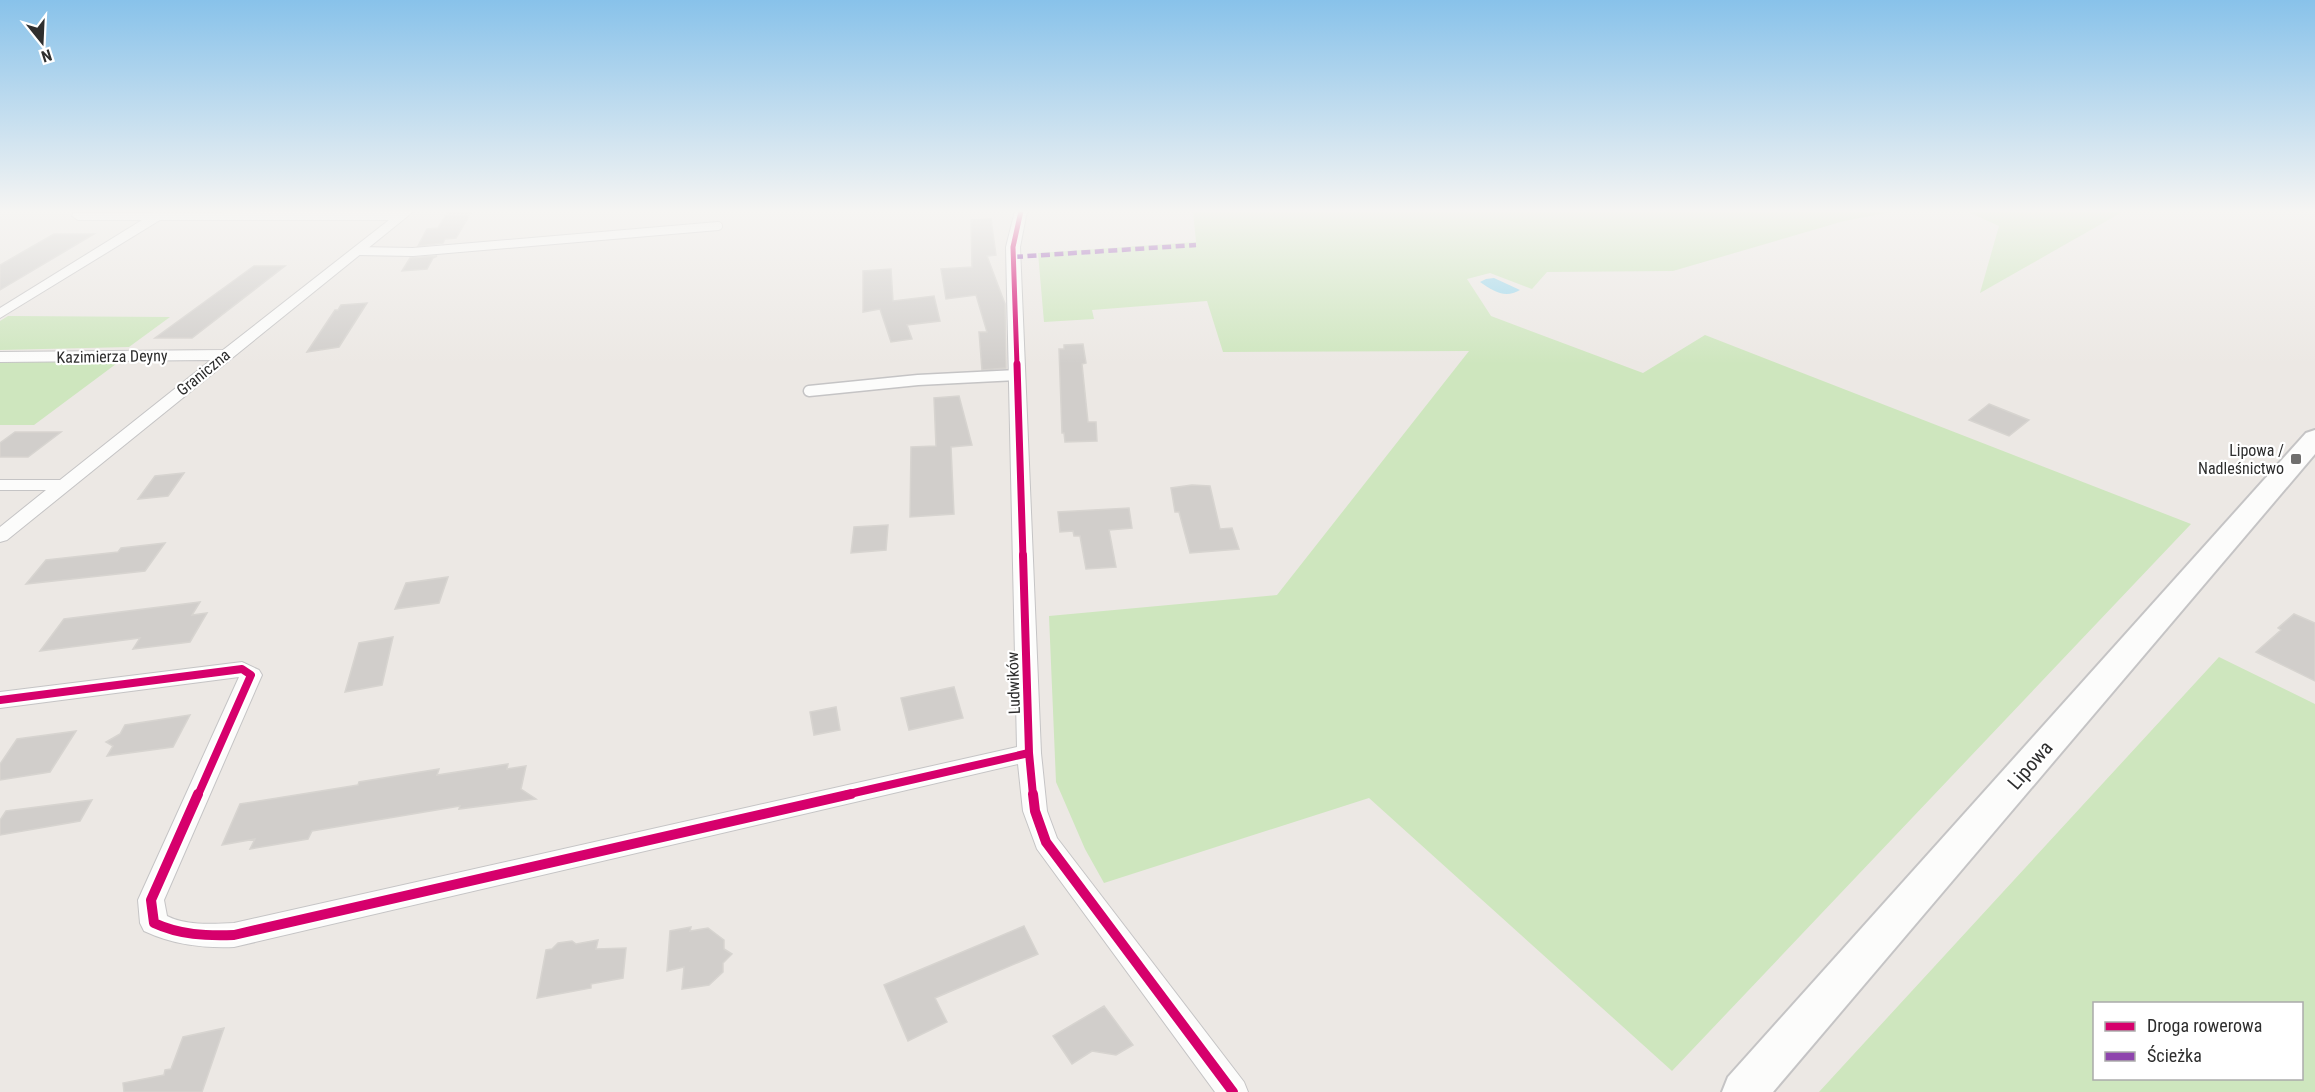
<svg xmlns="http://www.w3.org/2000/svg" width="2315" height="1092" font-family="'Roboto Condensed',sans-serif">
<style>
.green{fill:#cee6be;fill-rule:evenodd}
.water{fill:#99d6ec}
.building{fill:#d1cecb;stroke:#d7d4d0;stroke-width:1.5}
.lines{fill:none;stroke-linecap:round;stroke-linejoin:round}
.lane-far1-casing{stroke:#c5c4c5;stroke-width:10}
.lane-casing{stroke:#c5c4c5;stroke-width:13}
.street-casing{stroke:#c5c4c5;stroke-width:2}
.secondary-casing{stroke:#c5c4c5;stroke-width:4}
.lane-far1{stroke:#fcfcfb;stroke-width:8}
.lane{stroke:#fcfcfb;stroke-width:10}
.street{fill:#fcfcfb;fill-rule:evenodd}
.secondary{fill:#fcfcfb;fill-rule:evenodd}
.quiet{stroke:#8e44ad;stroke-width:4.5;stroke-dasharray:9 4.5;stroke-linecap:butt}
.cycleway-far3-casing{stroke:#fff;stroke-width:8}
.cycleway-far2-casing{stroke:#fff;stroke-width:10}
.cycleway-far1-casing{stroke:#fff;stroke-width:12}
.cycleway-casing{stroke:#fff;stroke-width:14}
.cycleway-far3{stroke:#d6006c;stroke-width:5}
.cycleway-far2{stroke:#d6006c;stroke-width:7}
.cycleway-far1{stroke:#d6006c;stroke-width:8}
.cycleway{stroke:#d6006c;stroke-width:10}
.poi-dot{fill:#706f6e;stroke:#fff;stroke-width:2}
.labels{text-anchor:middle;stroke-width:4.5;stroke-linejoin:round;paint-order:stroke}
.street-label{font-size:16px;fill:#2e2e2e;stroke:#fff}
.poi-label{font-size:16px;fill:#2e2e2e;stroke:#fff;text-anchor:end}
.near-street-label{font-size:20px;fill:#2e2e2e;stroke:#fff}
</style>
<rect width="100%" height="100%" fill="#ece8e4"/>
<path class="green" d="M1193,211h704l-53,10 -171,50 -126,1 -15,17 -42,-16 -23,6 24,37 152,57 62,-38 486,189 -519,547 -303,-273 -265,85 -19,-34 -29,-67 -7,-166 228,-21 192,-244 -246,1 -16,-51 -115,9 2,9 -50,3 -6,-69 158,-11z
M1966,211h158l-144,82 19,-67z
M8,316h5l157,1 -41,30 -129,3v-29z
M118,359l-2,5 -82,61h-34v-65z
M2219,657l96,47v388h-496zM2094,1004h208v74h-208z"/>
<path class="water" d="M1494,278l26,12c-15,9 -27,1 -40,-8l6,-3z"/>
<path class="building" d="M448,211h24l-16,27 -11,1 -2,4 -25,3 9,-17 11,-1z
M991,219l5,36 -9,1 18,48 1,64 -24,2 -3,-38h8l-11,-37 -30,4 -5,-30 31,-2 -1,-47z
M54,234h40l-94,56v-25z
M437,256l-4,2 -6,11 -25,2 8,-13z
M254,266h31l-93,72h-37z
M891,269l2,32 41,-5 6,25 -33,4 5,14 -21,3 -11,-33 -17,3v-41z
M367,303l-28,44 -32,5 28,-42h3l3,-5z
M1083,344l3,19 -4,1 6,58h8l1,19 -32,1 -1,-9h-2l-3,-84h5v-4z
M959,396l13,49 -21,2 3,67 -44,3 1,-70 25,-1 -2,-48z
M1989,404l40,16 -20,16 -40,-16z
M15,432h46l-33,25h-28v-14z
M184,473l-16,23 -30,3 17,-23z
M1192,485l18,1 10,43 12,-1 7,21 -49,4 -11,-41h-4l-4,-24z
M1129,508l3,20 -23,2 7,37 -30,2 -6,-33h-6l-1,-5 -13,1 -2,-20z
M888,525l-2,25 -35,3 3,-26z
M165,543l-20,28 -119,13 20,-24 72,-8 3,-4z
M448,577l-9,26 -44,6 11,-26z
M200,602l-8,13 15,-2 -17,29 -57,7 7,-11 -100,13 24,-32z
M2294,614l21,9v58l-59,-29 25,-22 -3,-2z
M393,637l-11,48 -37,7 14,-49z
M954,687l9,31 -54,12 -8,-32z
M836,707l4,23 -26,5 -4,-23z
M190,715l-17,32 -66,9 6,-10 -7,-4 14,-8 5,-9z
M76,731l-26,41 -50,8v-16l17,-25z
M508,764l-1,5 19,-3 -5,23 15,10 -77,10 1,-3 -148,25 -4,8 -58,10 5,-10 -33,6 18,-41 118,-19 1,-3 80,-13 -2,6z
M92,800l-12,21 -80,14v-15l6,-9z
M1024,926l14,28 -103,44 12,24 -39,19 -24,-56z
M691,927l-1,4 18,-3 16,12v9l8,5 -9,9v9l-14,13 -27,4 2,-22 -17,4 3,-40z
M598,940l-2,9 30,-1 -3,30 -32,6v4l-54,10 9,-48 6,-1 6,-6 14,-2 4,3z
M1104,1006l29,39 -17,10 -24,-4 -20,13 -19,-28z
M224,1028l-22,64h-78l-1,-9 41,-8 1,-5 6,-1 12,-32z"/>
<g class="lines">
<defs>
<path id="lane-far1" d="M357,251l56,1 305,-26"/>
<path id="lane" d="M809,391l109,-11 99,-5"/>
<path id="street" d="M400,211h14l-407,329 -7,2v-15l46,-37h-46v-10h60l151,-120 -211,2v-10l223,-2 166,-130h-229l-160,98v-10l142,-88h-64l-6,-4 1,-3z
M1015,211h12l-7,36 21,506 6,58 10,27 187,244 4,10h-33l-178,-243 -14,-38 -5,-47 -784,183c-32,1 -60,-2 -90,-16l-4,-8 -2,-23 101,-223 -239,31v-16l242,-30 17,8 3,5 -98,225 3,16c20,10 45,8 67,7l783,-176 -11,-500z"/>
<path id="secondary" d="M2315,430v24l-542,638h-51l6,-15 578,-644z"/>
</defs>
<use href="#lane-far1" class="lane-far1-casing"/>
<use href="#lane" class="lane-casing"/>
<use href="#street" class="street-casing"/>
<use href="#secondary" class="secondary-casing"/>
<use href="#lane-far1" class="lane-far1"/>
<use href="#lane" class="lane"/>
<use href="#street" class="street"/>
<use href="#secondary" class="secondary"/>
<path class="quiet" d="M1014,257l182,-12"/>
<defs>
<path id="cycleway-far3" d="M1017,365l-4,-118 8,-36"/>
<path id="cycleway-far2" d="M1017,364l6,193"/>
<path id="cycleway-far1" d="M1023,555l6,198 4,42
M0,700l242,-31 9,6 -53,120
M845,795l184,-42"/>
<path id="cycleway" d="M198,794l-47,106 3,23c26,12 52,13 80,12l617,-141
M1033,794l2,17 11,31 187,250"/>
</defs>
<use href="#cycleway-far3" class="cycleway-far3-casing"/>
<use href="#cycleway-far2" class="cycleway-far2-casing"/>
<use href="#cycleway-far1" class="cycleway-far1-casing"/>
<use href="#cycleway" class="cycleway-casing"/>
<use href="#cycleway-far3" class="cycleway-far3"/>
<use href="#cycleway-far2" class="cycleway-far2"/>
<use href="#cycleway-far1" class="cycleway-far1"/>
<use href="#cycleway" class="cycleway"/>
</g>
<linearGradient id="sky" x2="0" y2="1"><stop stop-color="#88c2ea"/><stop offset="0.58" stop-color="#f6f5f3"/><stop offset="1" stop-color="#f6f5f3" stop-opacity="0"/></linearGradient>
<rect width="2315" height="364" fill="url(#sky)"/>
<rect class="poi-dot" x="2290" y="453" width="12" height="12" rx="3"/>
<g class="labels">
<g class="street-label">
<text transform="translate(112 356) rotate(-1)" y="6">Kazimierza Deyny</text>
<text transform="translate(203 372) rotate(-39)" y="6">Graniczna</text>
<text transform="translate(1013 683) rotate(-92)" y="6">Ludwików</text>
</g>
<g class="poi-label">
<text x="2284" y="456">Lipowa /<tspan x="2284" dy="18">Nadleśnictwo</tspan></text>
</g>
<g class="near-street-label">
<text transform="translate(2030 765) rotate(-49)" y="7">Lipowa</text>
</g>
</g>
<rect x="2093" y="1002" width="210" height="78" fill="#ffffff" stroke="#ababab" stroke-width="1.5"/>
<rect x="2105" y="1022" width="30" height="9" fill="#d6006c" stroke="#ababab" stroke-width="1.5"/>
<text x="2147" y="1032" font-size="18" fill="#2e2e2e">Droga rowerowa</text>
<rect x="2105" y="1052" width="30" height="9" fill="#8e44ad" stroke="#ababab" stroke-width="1.5"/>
<text x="2147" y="1062" font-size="18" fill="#2e2e2e">Ścieżka</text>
<g transform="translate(42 42) rotate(162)" stroke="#ffffff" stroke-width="4.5" paint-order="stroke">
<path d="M0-4.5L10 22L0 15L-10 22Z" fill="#2e2e2e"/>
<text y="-9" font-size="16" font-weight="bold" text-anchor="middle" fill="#2e2e2e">N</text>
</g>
</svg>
